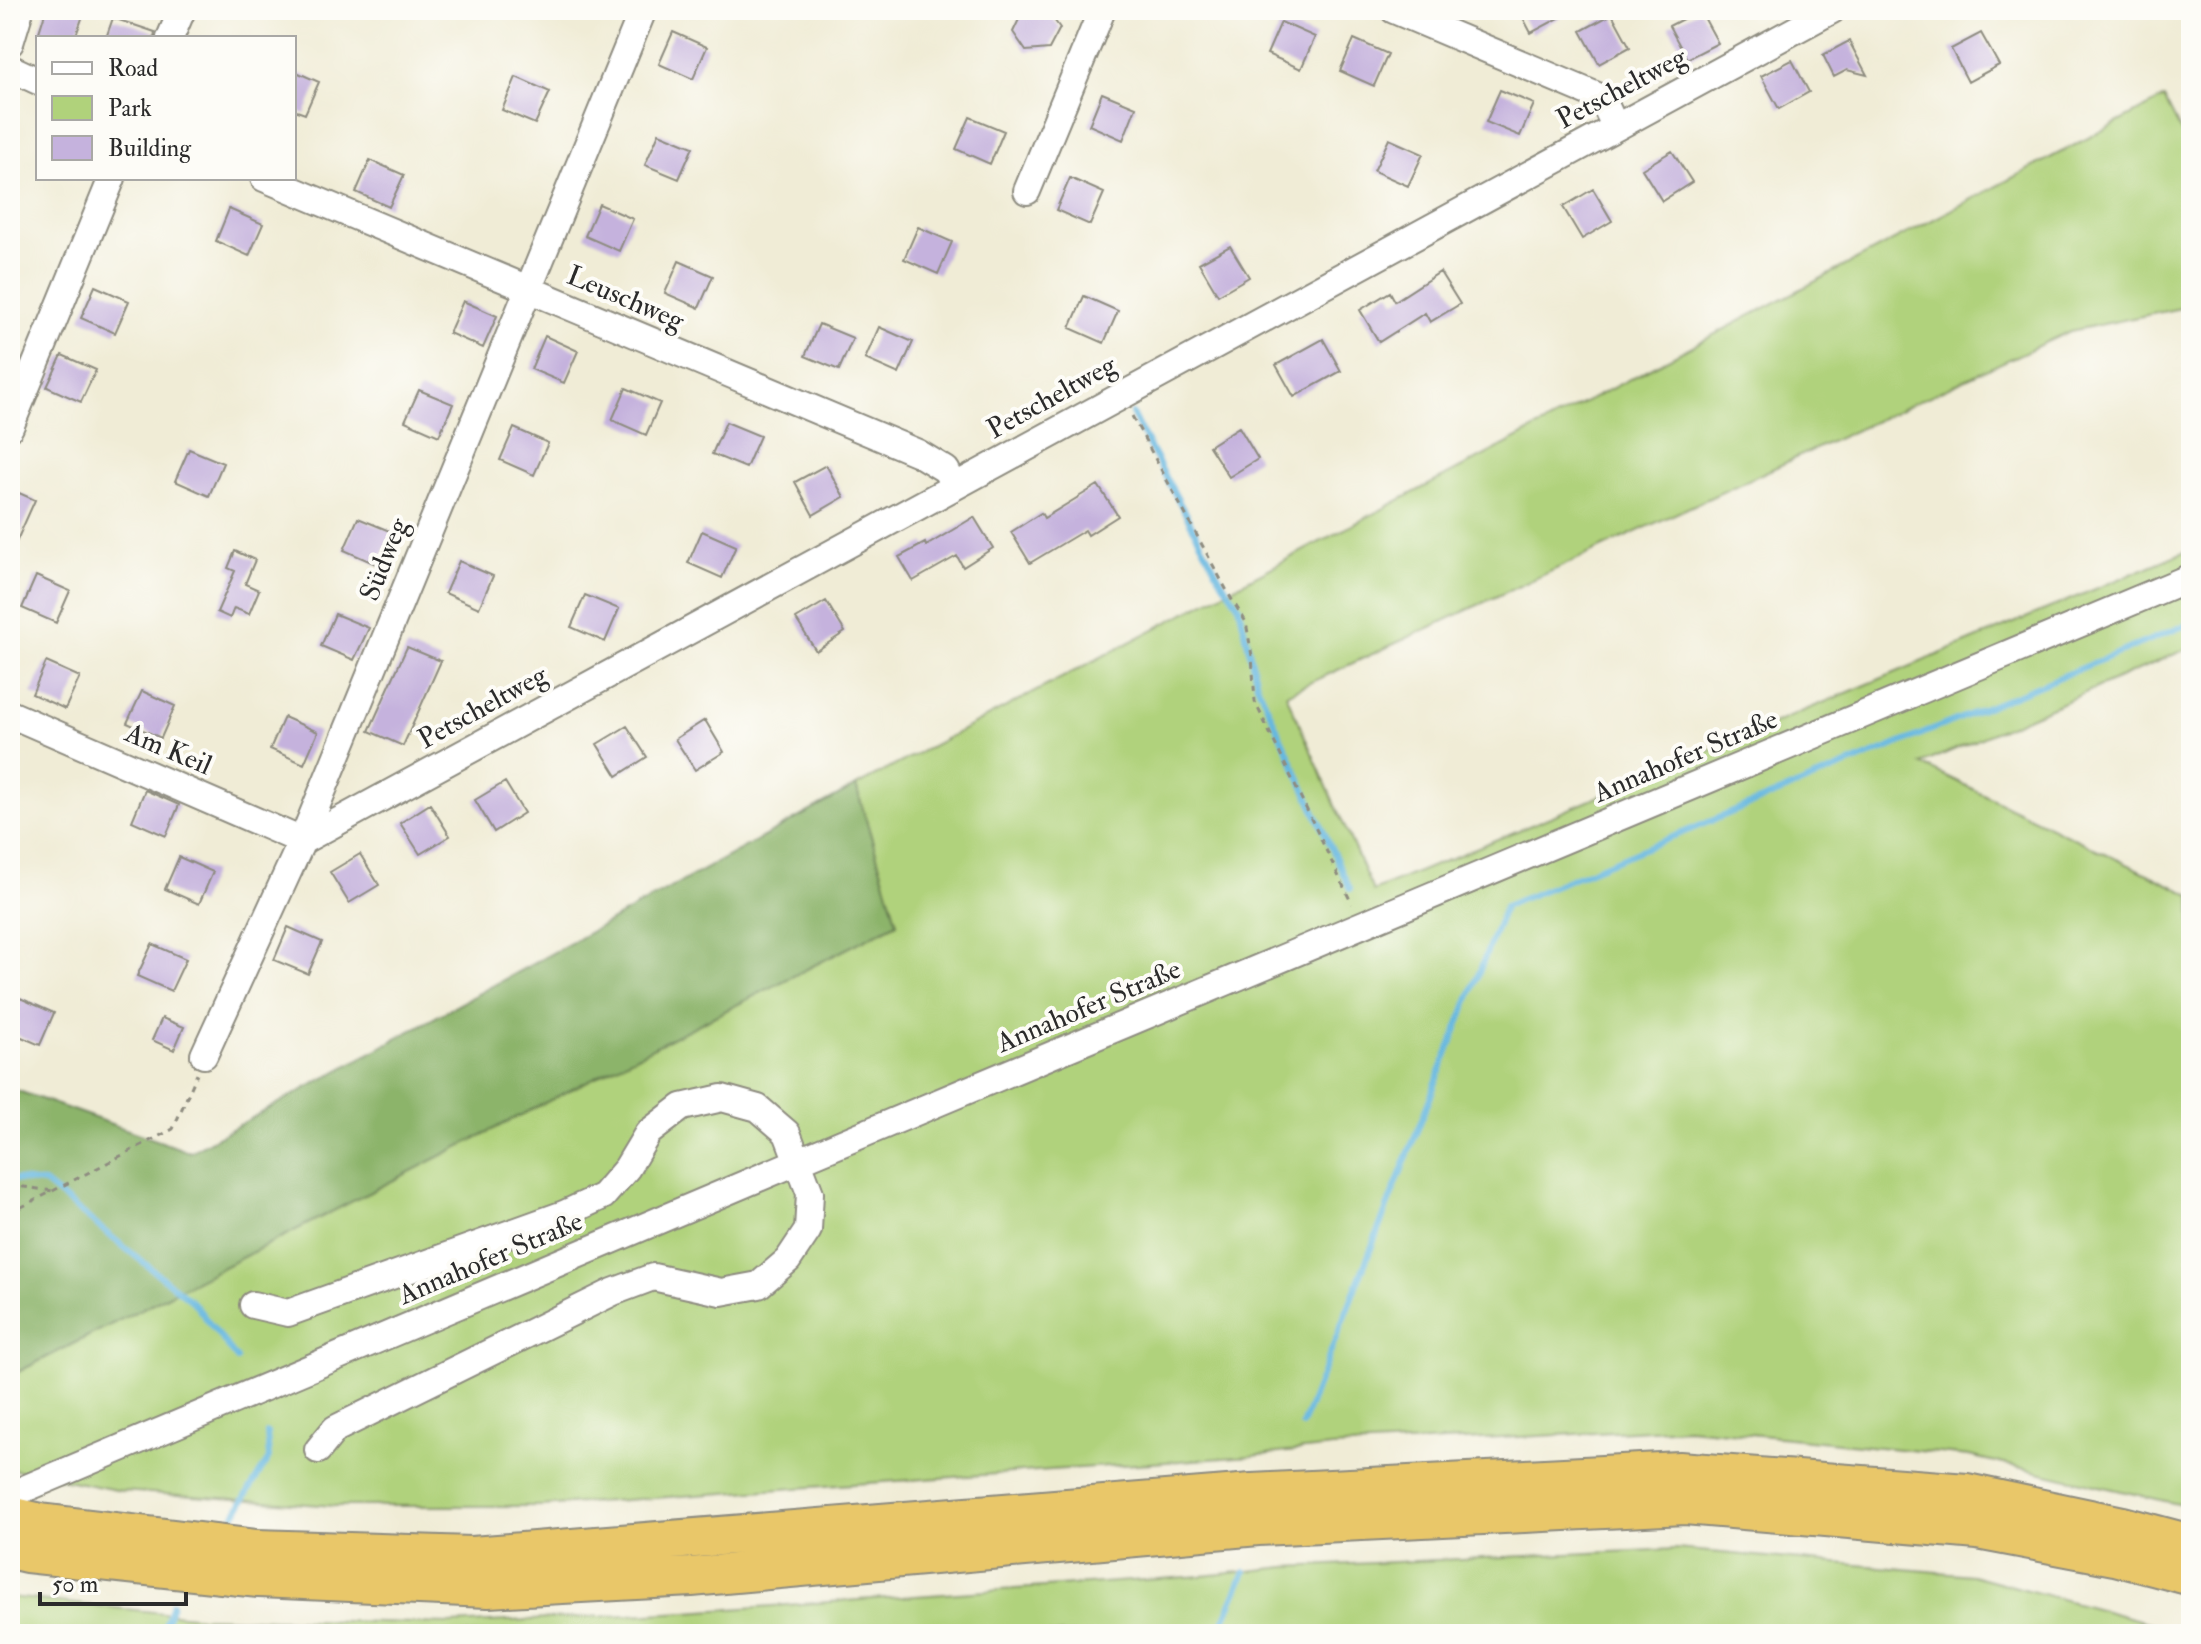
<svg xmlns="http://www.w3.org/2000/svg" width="2201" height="1644" font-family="'IM FELL Double Pica',serif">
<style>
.green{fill:#b0d27b;stroke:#6e7e53;stroke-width:2}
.forest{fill:#8cb46b;stroke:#5c704b;stroke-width:2}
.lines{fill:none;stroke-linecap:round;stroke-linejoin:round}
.stream{stroke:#65b7e0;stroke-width:6}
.building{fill:#c5b2dd}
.minor-casing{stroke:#8e8c80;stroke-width:30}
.highway-casing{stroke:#8e8c80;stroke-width:42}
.path{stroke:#8e8c80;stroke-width:3;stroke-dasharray:6 6;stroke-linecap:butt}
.minor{stroke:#fff;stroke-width:26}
.highway{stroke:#e9c769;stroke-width:38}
.labels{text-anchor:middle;stroke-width:8;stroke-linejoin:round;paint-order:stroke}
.street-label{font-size:28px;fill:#2b2b2b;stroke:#fdfcf7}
</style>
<rect width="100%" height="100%" fill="#fdfcf7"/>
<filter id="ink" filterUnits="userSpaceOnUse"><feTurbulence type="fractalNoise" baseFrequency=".0125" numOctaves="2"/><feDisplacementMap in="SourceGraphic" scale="16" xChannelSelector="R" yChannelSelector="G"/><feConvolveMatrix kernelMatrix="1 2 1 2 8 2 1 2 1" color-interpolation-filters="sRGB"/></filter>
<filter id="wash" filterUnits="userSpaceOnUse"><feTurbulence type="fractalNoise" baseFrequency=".006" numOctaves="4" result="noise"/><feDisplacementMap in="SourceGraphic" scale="32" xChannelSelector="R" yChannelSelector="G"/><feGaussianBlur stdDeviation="1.8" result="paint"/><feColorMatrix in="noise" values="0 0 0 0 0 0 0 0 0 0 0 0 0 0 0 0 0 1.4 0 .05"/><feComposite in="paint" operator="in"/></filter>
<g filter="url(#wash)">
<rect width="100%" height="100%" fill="#f0ecd6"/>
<path class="green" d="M2164,98l27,53v155l-121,25 -784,363 87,197 818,-342v98l-270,117 270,131v612l-222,-51 -281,-28 -356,19 -80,9 -712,50h-205l-214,-15 -111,-22v-93l887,-453 -41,-137z
M1676,1549l296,26 219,59h-2181v-37l192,20 248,7 237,-12 515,-36 83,-9z"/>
<path class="forest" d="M856,786l41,137 -887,453v-288l180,64z"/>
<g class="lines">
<path class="stream" d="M1132,414l88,164 19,28 18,78 93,205
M10,1179l34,4 149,119 44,57
M1302,1425l203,-519 686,-283
M234,1516l35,-58 -2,-25
M162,1634l10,-30
M1218,1634l27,-62"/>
</g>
<g id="blocks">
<path class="building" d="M46,10h39l-10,28h-18l-18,-6z
M1036,10h11l13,18 -11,21 -23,2 -13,-19 10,-21z
M1519,10h55l-43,23z
M1700,10l18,33 -31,16 -18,-33z
M1612,14l18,33 -31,17 -18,-33z
M113,18l42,14 -1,6h-48z
M1281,22l34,15 -14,32 -34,-15z
M673,32l34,15 -14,32 -34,-15z
M1981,33l18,32 -31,17 -17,-33z
M1354,39l34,15 -14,32 -34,-15z
M1849,41l18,34 -20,-5 -13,7 -11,-22z
M1792,60l17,32 -30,17 -18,-33z
M294,71l25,11 -14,32 -11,-4z
M516,77l34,15 -15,32 -33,-14z
M1500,90l34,14 -14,32 -34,-14z
M1102,93l34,14 -13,33 -34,-15z
M970,117l34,14 -14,33 -34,-15z
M659,133l34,14 -14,32 -34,-14z
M1389,139l34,15 -15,32 -34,-15z
M1672,151l20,31 -30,19 -20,-32z
M370,160l34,15 -15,32 -33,-15z
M1070,178l34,15 -14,32 -34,-15z
M1593,189l19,32 -30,18 -19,-32z
M599,204l34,15 -14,32 -34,-15z
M229,209l34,15 -14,32 -33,-15z
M918,227l34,15 -14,32 -34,-15z
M1230,246l19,31 -31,18 -19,-32z
M679,261l34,15 -14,32 -34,-15z
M1440,272l20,32 -30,18 -5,-9 -46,29 -19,-32 30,-18 5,9z
M95,286l34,15 -14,32 -34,-15z
M1084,296l34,15 -14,32 -34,-15z
M463,301l34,15 -14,32 -34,-15z
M819,324l34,14 -14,32 -34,-14z
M879,327l34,15 -14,32 -34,-15z
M545,336l33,15 -14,32 -33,-14z
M1323,339l18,32 -47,26 -18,-32z
M62,355l34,15 -15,32 -34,-15z
M626,388l34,15 -14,32 -34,-15z
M419,390l34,14 -14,32 -34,-15z
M726,422l34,14 -14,32 -34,-14z
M1239,427l19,32 -29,18 -20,-31z
M514,428l34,15 -14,32 -34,-15z
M189,449l34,14 -14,33 -34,-15z
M826,465l18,32 -31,18 -18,-33z
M1098,485l20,31 -30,19 -3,-5 -55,33 -19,-31 30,-19 3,5z
M10,489l25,11 -25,56z
M974,517l19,31 -30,19 -6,-11 -44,25 -14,-24 26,-14 1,3z
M358,518l34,14 -14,33 -34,-15z
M702,531l34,15 -14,32 -34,-15z
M235,551l20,9 -10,24 14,6 -10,24 -15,-6 -4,10 -13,-6 18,-41 -7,-3z
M459,561l34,15 -14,32 -34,-15z
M36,576l34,15 -14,32 -34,-15z
M585,595l34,14 -14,33 -34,-15z
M826,601l19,31 -29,19 -20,-32z
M335,614l34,14 -15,32 -33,-14z
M407,647l34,14 -38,85 -34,-15z
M46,662l34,15 -15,32 -33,-15z
M142,691l33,15 -14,32 -34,-15z
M284,717l34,15 -14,32 -34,-15z
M705,720l19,32 -29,18 -20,-31z
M627,726l20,31 -30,19 -20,-32z
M505,782l19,31 -30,19 -19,-32z
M145,790l34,15 -13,31 -34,-15z
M430,804l20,32 -30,18 -20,-31z
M360,854l19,31 -30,18 -19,-31z
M179,857l34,15 -14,32 -34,-15z
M288,927l34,15 -14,32 -34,-14z
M152,944l34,15 -15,32 -34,-15z
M20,998l34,15 -14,32 -30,-13v-12z
M162,1018l22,9 -10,23 -22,-10z"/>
</g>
</g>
<g filter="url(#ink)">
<use href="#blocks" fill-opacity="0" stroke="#8e8c80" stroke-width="2"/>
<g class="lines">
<defs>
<path id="minor" d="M1394,10l208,88 13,28
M170,38l12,-28
M10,43l10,-33
M10,68l28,13
M264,178l654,275 28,17 8,16
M1027,191l75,-181
M10,427l102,-249
M10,714l292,127 1530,-831
M204,1055l98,-214 341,-831
M253,1305l35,8 276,-99 39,-18 24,-28 21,-35 34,-26 40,-9 36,10 29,25 23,60 -2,37 -20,30 -29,25 -38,7 -68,-15 -40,15 -278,137 -17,21
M10,1495l789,-334 1392,-584"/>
<path id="highway" d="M10,1516l31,7 216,26 215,7 780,-63 427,-22 288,22 156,33 68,18
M10,1549l17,4 232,25 229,10 203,-11 567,-51 427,-21 293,25 137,26 76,20"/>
</defs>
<use href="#minor" class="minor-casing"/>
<use href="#highway" class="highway-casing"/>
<path class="path" d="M1132,416l100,184 14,22 6,34 3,46 97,202
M10,1185l43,6
M10,1213l163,-84 24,-55"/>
<use href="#minor" class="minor"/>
<use href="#highway" class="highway"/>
</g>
</g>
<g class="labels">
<g class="street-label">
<text transform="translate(1621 87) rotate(-28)" y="10">Petscheltweg</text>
<text transform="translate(626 297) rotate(23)" y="10">Leuschweg</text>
<text transform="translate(1051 396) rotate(-29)" y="10">Petscheltweg</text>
<text transform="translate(383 559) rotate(-68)" y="10">Südweg</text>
<text transform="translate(482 706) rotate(-29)" y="10">Petscheltweg</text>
<text transform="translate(169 748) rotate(23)" y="10">Am Keil</text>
<text transform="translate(1685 755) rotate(-23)" y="10">Annahofer Straße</text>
<text transform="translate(1088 1005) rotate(-23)" y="10">Annahofer Straße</text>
<text transform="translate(490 1257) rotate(-23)" y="10">Annahofer Straße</text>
</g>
</g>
<rect width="2201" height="1644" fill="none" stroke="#fdfcf7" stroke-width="40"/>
<rect x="36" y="36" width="260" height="144" fill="#fdfcf7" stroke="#a9a8a5" stroke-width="2"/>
<rect x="52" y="62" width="40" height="12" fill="#ffffff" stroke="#a9a8a5" stroke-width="2"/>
<text x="108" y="76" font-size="24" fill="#2b2b2b">Road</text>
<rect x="52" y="96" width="40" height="24" fill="#b0d27b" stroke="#a9a8a5" stroke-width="2"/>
<text x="108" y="116" font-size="24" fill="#2b2b2b">Park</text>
<rect x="52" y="136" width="40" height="24" fill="#c5b2dd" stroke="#a9a8a5" stroke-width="2"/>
<text x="108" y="156" font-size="24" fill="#2b2b2b">Building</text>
<path d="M40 1592v12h146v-12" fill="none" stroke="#2b2b2b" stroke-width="4"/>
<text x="52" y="1592" font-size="24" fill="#2b2b2b" stroke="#fdfcf7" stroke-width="6" paint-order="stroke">50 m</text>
</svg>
